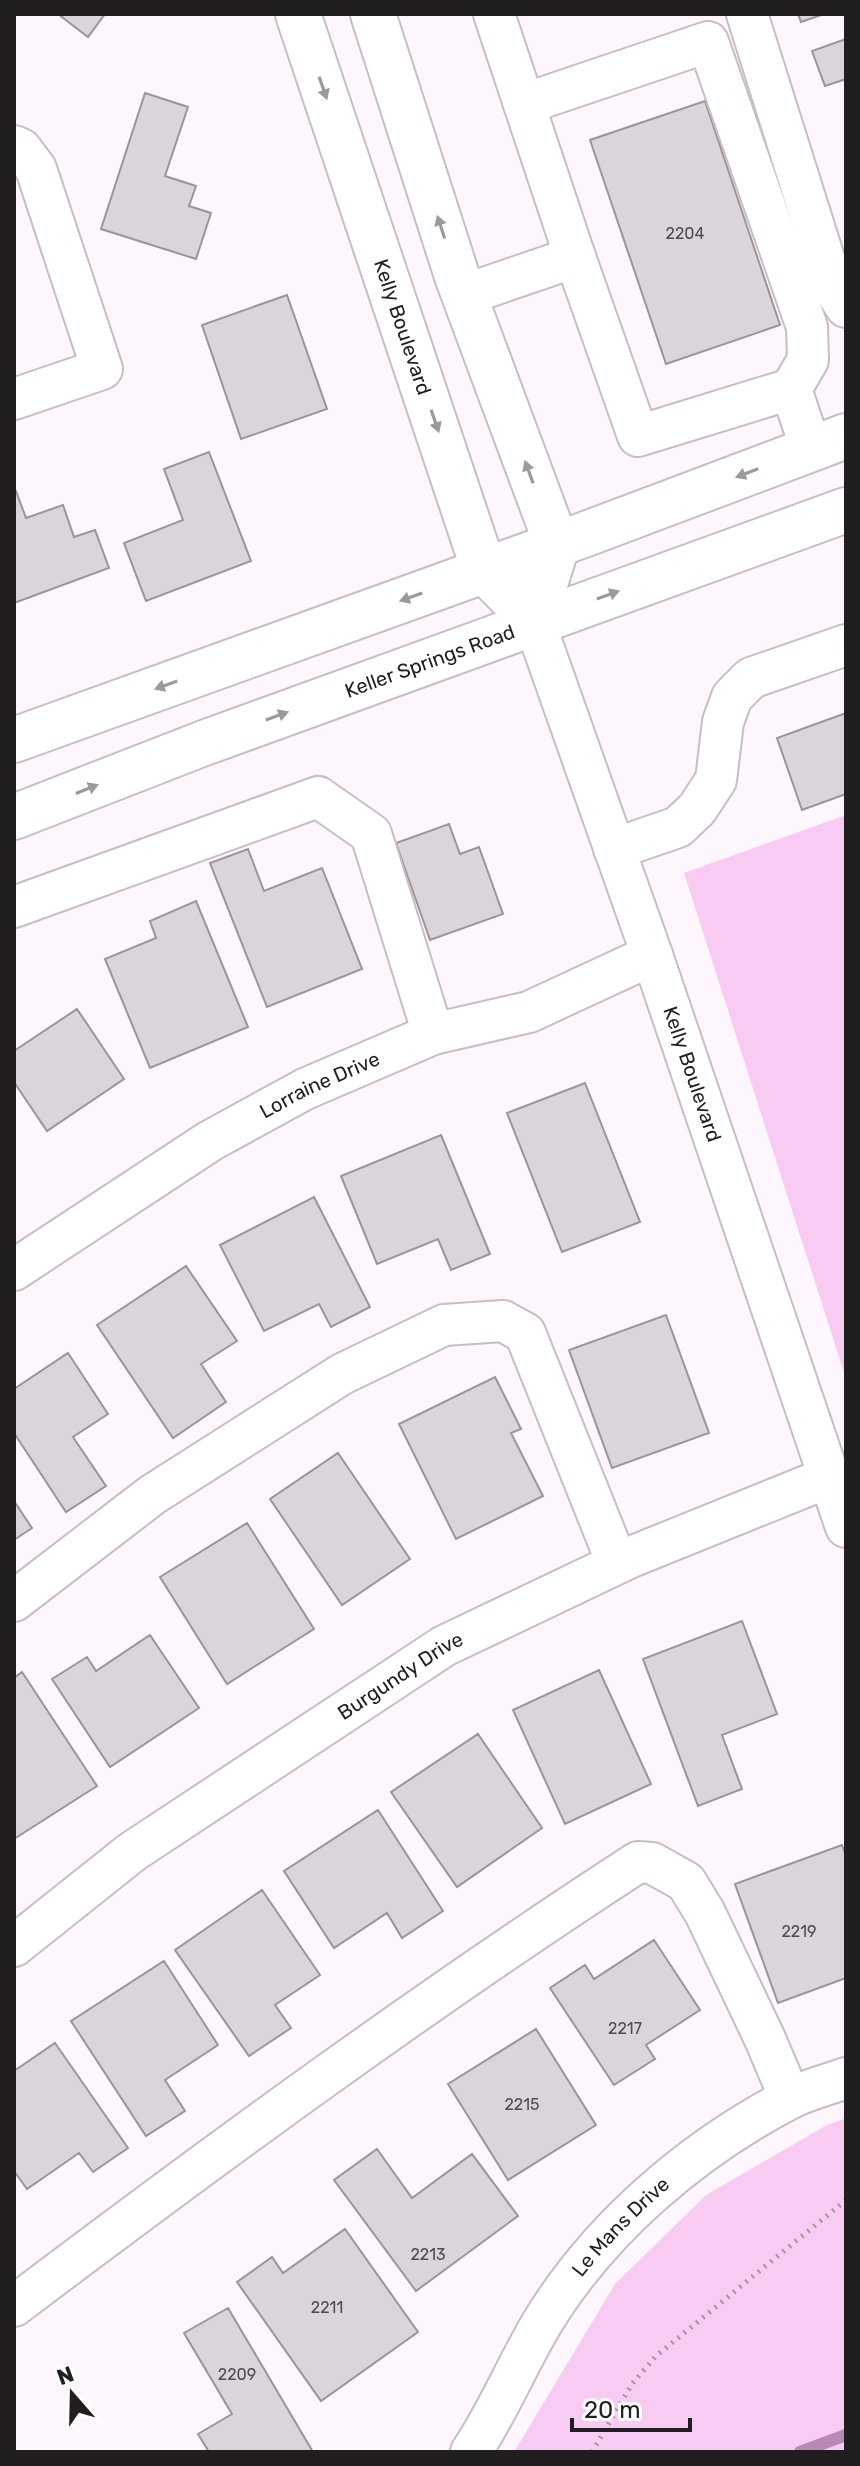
<svg xmlns="http://www.w3.org/2000/svg" width="860" height="2466" font-family="Rubik,sans-serif">
<style>
.green{fill:#f8ccf2}
.lines{fill:none;stroke-linecap:round;stroke-linejoin:round}
.stream{stroke:#b988b3;stroke-width:12}
.building{fill:#dcd4db;stroke:#9b949a;stroke-width:2}
.minor-casing{stroke:#c6bec4;stroke-width:44}
.major-casing{stroke:#c6bec4;stroke-width:48}
.path{stroke:#9f999e;stroke-width:5;stroke-dasharray:2 6;stroke-linecap:butt}
.minor{stroke:#fff;stroke-width:40}
.major{stroke:#fff;stroke-width:44}
.oneway{fill:#9b9a9b}
.labels{text-anchor:middle;stroke-width:6;stroke-linejoin:round;paint-order:stroke}
.number-label{font-size:16px;fill:#504c50}
.street-label{font-size:20px;fill:#211e21;stroke:#fff}
</style>
<rect width="100%" height="100%" fill="#fef6fd"/>
<path class="green" d="M846,815v564l-162,-506z
M846,2118v334h-332l101,-168 91,-89 121,-70z"/>
<g class="lines">
<path class="stream" d="M800,2452l46,-17"/>
</g>
<path class="building" d="M58,14h47l-17,23z
M798,14h26l-23,8z
M846,39v40l-21,7 -13,-35z
M145,93l43,14 -23,69 31,10 -7,20 22,7 -15,46 -95,-30z
M705,101l75,224 -114,39 -76,-224z
M287,295l40,114 -86,30 -39,-114z
M209,452l42,109 -105,40 -22,-58 59,-23 -19,-51z
M16,491l10,27 37,-13 11,32 21,-7 14,38 -95,35v-111z
M846,713v81l-44,16 -25,-72z
M449,824l11,30 19,-7 24,67 -73,26 -34,-97z
M248,849l16,42 58,-23 40,101 -95,38 -57,-144z
M196,901l52,126 -98,41 -45,-109 51,-21 -6,-17z
M77,1009l47,70 -77,52 -33,-49v-31z
M585,1083l55,139 -78,30 -55,-139z
M441,1135l49,119 -39,16 -13,-31 -61,25 -36,-88z
M314,1197l56,110 -39,20 -12,-23 -55,27 -44,-86z
M186,1266l51,75 -36,23 25,38 -53,36 -76,-113z
M666,1315l43,118 -97,35 -43,-118z
M68,1353l40,61 -35,23 33,49 -40,26 -52,-79v-44z
M495,1377l26,52 -10,4 32,63 -87,43 -57,-115z
M338,1453l72,106 -68,46 -72,-106z
M14,1501l18,27 -18,12z
M247,1523l67,106 -87,55 -67,-107z
M742,1621l35,93 -55,21 20,54 -44,17 -55,-147z
M150,1635l49,73 -89,59 -58,-88 35,-22 9,14z
M599,1670l52,114 -86,40 -52,-114z
M22,1672l75,114 -83,53v-161z
M478,1734l64,94 -85,59 -66,-95z
M378,1810l65,101 -41,27 -15,-25 -53,35 -50,-77z
M842,1845l4,11v122l-68,25 -43,-119z
M262,1890l58,85 -45,30 16,23 -42,28 -74,-106z
M654,1940l46,70 -54,35 9,14 -41,26 -64,-97 35,-23 9,14z
M164,1961l54,84 -53,35 20,31 -39,25 -75,-115z
M536,2029l60,96 -88,55 -60,-96z
M55,2043l73,105 -35,24 -14,-19 -52,36 -13,-18v-100z
M377,2149l35,49 60,-44 46,62 -102,75 -82,-111z
M345,2229l73,103 -97,69 -84,-119 35,-25 11,16z
M228,2308l85,144h-104l-11,-18 34,-20 -48,-81z"/>
<g class="lines">
<defs>
<g id="minor">
<path d="M747,14l86,273 13,20"/>
<path d="M524,104l184,-62 99,285 1,33 -17,29 -153,47 -63,-179"/>
<path d="M14,146l7,3 15,20 66,200 -88,30"/>
<path d="M464,295l111,-38 -81,-243"/>
<path d="M791,389l20,60"/>
<path id="s1" d="M534,621l118,334 194,572"/>
<path d="M614,849l64,-22 19,-18 19,-29 7,-58 9,-25 19,-19 95,-33"/>
<path d="M14,907l304,-110 53,37 62,200"/>
<path id="s2" d="M14,1270l196,-129 95,-52 128,-55 96,-22 123,-57"/>
<path d="M14,1601l138,-106 190,-121 102,-49 59,-4 22,12 92,230"/>
<path id="s3" d="M14,1946l118,-94 312,-206 187,-89 198,-80"/>
<path d="M14,2306c204,-154 410,-305 624,-444l14,1 34,19 19,31 60,126 25,59"/>
<path id="s4" d="M471,2452c27,-40 46,-87 71,-129 57,-94 149,-173 247,-224 17,-9 38,-14 57,-21"/>
</g>
<g id="major">
<path id="s5" d="M298,14l186,556 50,51"/>
<path d="M373,14l84,262 100,269 -23,76"/>
<path d="M14,740l572,-206 260,-98"/>
<path id="s6" d="M14,817l190,-74 642,-233"/>
</g>
</defs>
<use href="#minor" class="minor-casing"/>
<use href="#major" class="major-casing"/>
<path class="path" d="M592,2452l40,-68 24,-28 190,-156"/>
<use href="#minor" class="minor"/>
<use href="#major" class="major"/>
</g>
<defs><path id="oneway-solid" d="M-6-.8H1V-3.2L6.5 0L1 3.2V.8H-6Z" transform="scale(2)"/></defs>
<g class="oneway">
<use href="#oneway-solid" transform="translate(323 88) rotate(71)"/>
<use href="#oneway-solid" transform="translate(441 227) rotate(-108)"/>
<use href="#oneway-solid" transform="translate(435 421) rotate(71)"/>
<use href="#oneway-solid" transform="translate(529 472) rotate(-110)"/>
<use href="#oneway-solid" transform="translate(747 473) rotate(159)"/>
<use href="#oneway-solid" transform="translate(608 595) rotate(-20)"/>
<use href="#oneway-solid" transform="translate(411 597) rotate(160)"/>
<use href="#oneway-solid" transform="translate(166 685) rotate(160)"/>
<use href="#oneway-solid" transform="translate(277 716) rotate(-20)"/>
<use href="#oneway-solid" transform="translate(87 789) rotate(-22)"/>
</g>
<g class="labels">
<g class="number-label">
<text x="685" y="239">2204</text>
<text x="799" y="1937">2219</text>
<text x="625" y="2034">2217</text>
<text x="522" y="2110">2215</text>
<text x="428" y="2260">2213</text>
<text x="327" y="2313">2211</text>
<text x="237" y="2380">2209</text>
</g>
<g class="street-label">
<text dy="7" stroke="none"><textPath href="#s5" startOffset="330">Kelly Boulevard</textPath></text>
<text dy="7" stroke="none"><textPath href="#s6" startOffset="444">Keller Springs Road</textPath></text>
<text dy="7" stroke="none"><textPath href="#s1" startOffset="480">Kelly Boulevard</textPath></text>
<text dy="7" stroke="none"><textPath href="#s2" startOffset="358">Lorraine Drive</textPath></text>
<text dy="7" stroke="none"><textPath href="#s3" startOffset="472">Burgundy Drive</textPath></text>
<text dy="7" stroke="none"><textPath href="#s4" startOffset="272">Le Mans Drive</textPath></text>
</g>
</g>
<rect width="860" height="2466" fill="none" stroke="#211e21" stroke-width="32"/>
<g transform="translate(72 2394) rotate(340)" stroke="#ffffff" stroke-width="6" paint-order="stroke">
<path d="M0-6L14 30L0 20L-14 30Z" fill="#211e21"/>
<text y="-12" font-size="22" font-weight="bold" text-anchor="middle" fill="#211e21">N</text>
</g>
<path d="M572 2418v12h118v-12" fill="none" stroke="#211e21" stroke-width="4"/>
<text x="584" y="2418" font-size="24" fill="#211e21" stroke="#ffffff" stroke-width="6" paint-order="stroke">20 m</text>
</svg>
